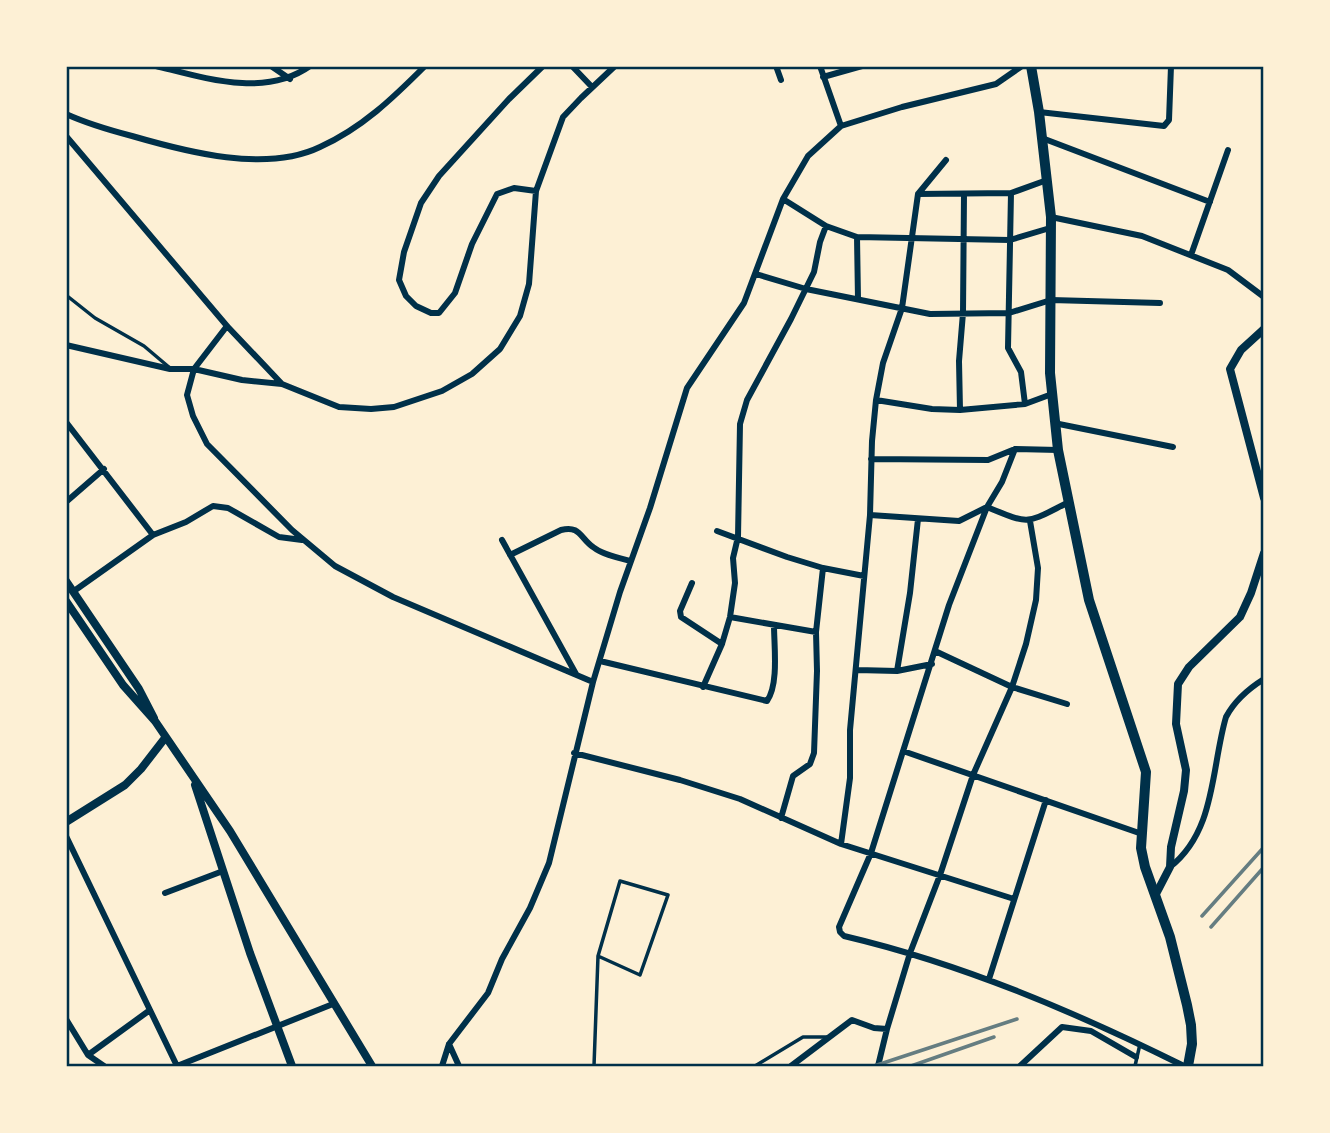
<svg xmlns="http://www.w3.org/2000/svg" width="1330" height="1133" font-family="'IBM Plex Serif',serif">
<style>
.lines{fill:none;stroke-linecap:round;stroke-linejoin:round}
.service{stroke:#003049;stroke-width:3.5}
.minor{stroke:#003049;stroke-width:6}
.tertiary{stroke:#003049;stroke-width:8}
.primary{stroke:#003049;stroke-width:10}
.rail{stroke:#657d81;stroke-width:3.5}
.neatline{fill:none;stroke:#003049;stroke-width:2.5}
</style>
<rect width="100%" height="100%" fill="#fdf0d5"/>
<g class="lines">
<path class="service" d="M66,295l29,23 49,28 26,22
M594,1066l4,-110 22,-75 48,14 -28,80 -42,-19
M755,1066l48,-29h24
M1135,1066l5,-22"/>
<path class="minor" d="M156,66c49,12 109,32 154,0
M271,66l19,13
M572,66l20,21
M776,66l5,14
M820,66l21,60
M823,77l39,-11
M1039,112l125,14 5,-6 2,-54
M66,114c22,10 43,16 66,22 55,16 134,37 188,11 42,-19 73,-49 105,-81
M66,136l161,190 55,58
M1042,138l168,64
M536,191l-22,-3 -17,6 -25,50 -17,49 -16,20h-8l-15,-7 -10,-10 -7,-16 5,-28 17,-49 18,-27 70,-77 34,-33
M1011,193l-3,155 13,24 4,32
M918,194l93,-1 36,-13
M783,199l43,27 31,11 153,3 40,-12
M1051,217l91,19 86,34 36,27
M857,237l1,62
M1191,255l37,-105
M756,274l50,15 124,25 79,-1 42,-13 109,3
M227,326l-33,43 -7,26 6,21 14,28 85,86 43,36 58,31 200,85
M66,345l104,24h24l48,11 40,4 57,23 32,2 23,-2 48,-16 30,-17 28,-25 20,-33 9,-32 7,-93 27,-74 18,-19 34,-32
M876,400l56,9 28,1 -1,-49 4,-48 1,-119
M960,410l65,-6 27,-10
M66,422l87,113
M1054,423l119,24
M1015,449l-13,33 -15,25 -38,98 -78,248 -32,74 1,5 4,4c119,28 231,76 340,130
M871,459l117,1 27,-11 43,1
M66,502l38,-33
M870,515l89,6 28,-14c44,18 38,17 80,-4
M717,531l70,26 36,11 41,8
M502,540l74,134
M510,555l51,-25c19,-5 19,8 32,17 10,8 26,11 38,14
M692,583l-12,28 1,6 41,27
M74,591l79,-56 33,-13 27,-16 15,2 51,29 23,3
M730,617l86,15
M935,651l77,36 55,17
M600,661l167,40c12,-17 7,-55 7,-76
M857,670l40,1 35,-7
M897,671l13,-78 8,-74
M703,687l19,-43 8,-27 5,-34 -2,-25 5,-21 2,-113 7,-24 44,-81 23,-47 6,-30 6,-16
M903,751l239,83
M574,753l106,27 60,19 101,45 173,55
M781,818l12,-42 17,-12 4,-11 3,-82 -1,-39 7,-64
M66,836l111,230
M841,844l9,-66v-48l20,-215 2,-74 4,-41 7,-37 19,-55 16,-114 28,-34
M1170,867c46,-36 41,-99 56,-150 9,-17 22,-28 38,-38
M165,893l58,-22
M989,979l57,-179
M66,1019l22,36 16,11
M449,1044l10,22
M88,1055l62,-45
M177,1066l156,-62
M442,1066l7,-22 39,-51 14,-34 28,-51 19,-45 44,-181 27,-90 30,-84 37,-120 57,-85 39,-104 25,-43 33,-30 61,-19 94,-23 26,-18
M791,1066l61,-46 22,8 13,1 23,-76 30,-78 33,-100 39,-88 14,-43 10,-44 2,-32 -8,-47
M878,1066l9,-37
M1020,1066l42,-39 29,4 45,26"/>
<path class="tertiary" d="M1264,329l-23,21 -11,19 34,129
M66,581l73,108 15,29
M66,601l57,84 32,36 75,110 142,235
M195,785l55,168 42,113
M66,822l59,-37 16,-16 24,-31
M1156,894l14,-27 1,-20 13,-56 2,-21 -10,-46 2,-40 11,-17 51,-50 11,-24 13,-40"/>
<path class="primary" d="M1031,66l8,46 12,105 -1,156 8,77 31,150 57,172 -5,76 4,19 25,70 17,68 4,20 1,19 -4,22"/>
<path class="rail" d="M1202,916l62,-69
M1211,927l53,-60
M874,1066l143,-47
M911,1066l83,-29"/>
</g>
<rect width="1330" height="1133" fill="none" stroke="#fdf0d5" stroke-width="136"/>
<rect x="68" y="68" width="1194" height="997" class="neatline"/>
</svg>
